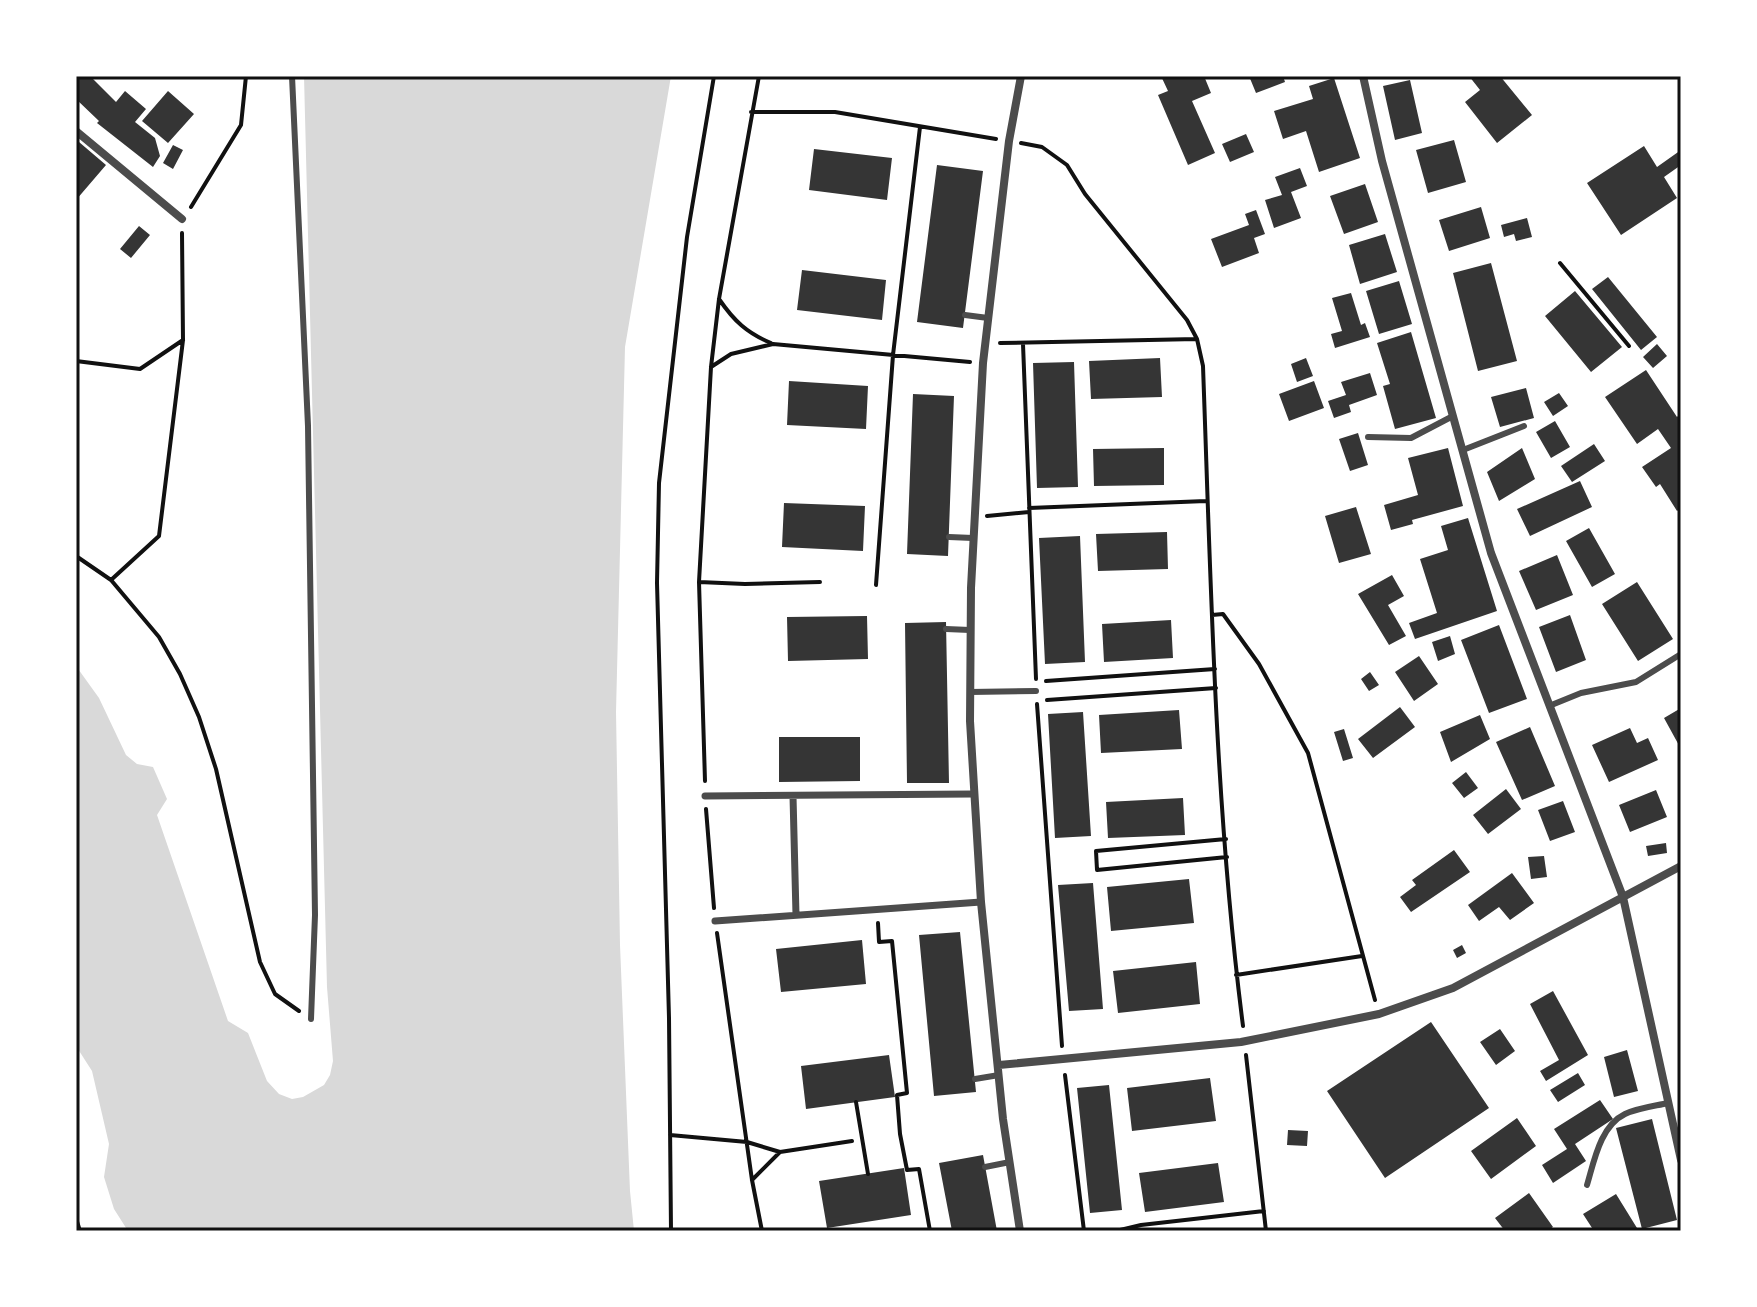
<svg xmlns="http://www.w3.org/2000/svg" width="1757" height="1307" font-family="Quicksand,sans-serif">
<style>
.water{fill:#d9d9d9}
.building{fill:#353535}
.lines{fill:none;stroke-linecap:round;stroke-linejoin:round}
.path{stroke:#111;stroke-width:4}
.service{stroke:#4c4c4c;stroke-width:6}
.pedestrian{stroke:#4c4c4c;stroke-width:7}
.minor{stroke:#4c4c4c;stroke-width:8}
.neatline{fill:none;stroke:#111;stroke-width:3}
</style>
<rect width="100%" height="100%" fill="#fff"/>
<path class="water" d="M304,76h367l-46,271 -9,365 4,233 10,246 4,40h-506l-14,-22 -10,-32 5,-33 -17,-73 -16,-25v-380l23,32 27,57 11,9 16,3 14,32 -10,16 71,206 20,12 19,48 12,13 13,5 11,-2 21,-12 6,-10 3,-14 -6,-74z"/>
<path class="building" d="M76,76h14l26,26 9,-11 21,18 -11,13 20,16 5,18 -7,11 -56,-44 2,-2 -23,-22z
M1161,76h43l7,17 -19,8 23,52 -27,12 -30,-70 10,-4z
M1249,76h34l2,6 -29,11z
M1469,76h31l32,39 -35,28 -32,-41 15,-12z
M1334,78l26,80 -41,14 -13,-41 -23,8 -9,-28 39,-12 -4,-13z
M1410,80l12,53 -27,7 -12,-54z
M168,91l26,23 -26,29 -26,-22z
M1246,134l8,18 -24,10 -8,-18z
M1454,140l12,42 -38,11 -12,-43z
M79,142l27,23 -30,35v-55z
M173,145l10,5 -10,19 -10,-6z
M1644,146l13,21 24,-17v15l-17,12 13,21 -56,37 -34,-52z
M814,149l78,9 -5,42 -78,-10z
M937,165l46,6 -20,157 -46,-6z
M1300,168l7,18 -16,6 10,26 -27,10 -9,-28 17,-5 -7,-18z
M1365,184l13,38 -34,12 -14,-38z
M1481,207l9,31 -41,13 -10,-31z
M1256,210l9,24 -11,4 5,15 -37,14 -11,-28 38,-14 -4,-11z
M1527,218l5,19 -16,4 -2,-7 -10,3 -3,-12z
M139,226l11,9 -19,23 -11,-9z
M1385,234l12,38 -37,12 -11,-39z
M1491,263l26,98 -39,10 -25,-98z
M802,270l84,10 -4,40 -85,-10z
M1608,277l49,60 -16,13 -49,-61z
M1399,281l13,43 -33,10 -13,-43z
M1575,291l47,56 -31,25 -46,-56z
M1351,293l10,32 4,-2 5,14 -35,11 -4,-14 11,-3 -10,-33z
M1411,332l25,86 -41,11 -12,-43 7,-2 -13,-41z
M1657,344l10,12 -14,12 -10,-11z
M1160,358l2,39 -71,2 -2,-38z
M1306,358l7,18 -16,6 -6,-18z
M1074,362l4,125 -41,1 -4,-125z
M1646,370l31,47 2,-2 2,3v90l-4,3 -17,-27 -4,3 -14,-20 29,-19 -13,-19 -21,15 -32,-47z
M1370,373l7,22 -28,10 2,7 -17,6 -6,-17 18,-6 -5,-13z
M789,381l79,5 -2,43 -79,-4z
M1314,381l10,27 -35,13 -10,-27z
M1526,388l8,30 -34,9 -9,-30z
M1559,393l9,13 -15,10 -9,-14z
M913,394l41,2 -6,160 -41,-2z
M1555,421l15,26 -19,11 -15,-26z
M1358,433l10,32 -18,6 -11,-32z
M1594,444l11,17 -33,21 -11,-16z
M1164,448v37l-70,1 -1,-37z
M1448,448l15,58 -51,14 1,4 -22,6 -7,-25 34,-10 -10,-37z
M1522,448l13,31 -36,22 -12,-29z
M1580,481l12,26 -62,29 -13,-27z
M784,503l81,3 -2,45 -81,-4z
M1356,507l15,47 -32,9 -14,-47z
M1468,518l29,93 -82,28 -6,-16 28,-10 -17,-54 28,-9 -7,-24z
M1589,528l26,46 -23,13 -26,-46z
M1167,532l1,37 -70,2 -2,-37z
M1080,536l5,126 -40,2 -6,-126z
M1557,555l16,40 -37,15 -17,-39z
M1392,575l12,21 -16,9 18,31 -17,9 -31,-51z
M1637,582l36,57 -35,22 -36,-57z
M1570,615l16,45 -30,12 -17,-45z
M867,616l1,43 -80,2 -1,-44z
M1171,620l2,38 -69,4 -2,-38z
M946,622l3,161h-42l-2,-160z
M1499,625l28,74 -38,14 -28,-73z
M1450,636l5,18 -17,7 -6,-19z
M1419,656l19,28 -24,17 -19,-29z
M1370,672l9,13 -10,6 -8,-12z
M1400,707l15,20 -42,31 -15,-19z
M1681,708v41l-17,-31z
M1179,710l3,39 -81,4 -2,-38z
M1083,712l8,124 -36,2 -7,-124z
M1480,715l10,24 -39,23 -11,-30z
M1530,727l25,59 -33,14 -26,-58z
M1630,728l7,15 11,-5 10,22 -49,22 -17,-37z
M1344,729l9,29 -10,3 -9,-29z
M779,737h81v44l-81,1z
M1466,772l12,16 -14,10 -12,-15z
M1506,789l15,20 -33,25 -15,-19z
M1656,790l11,27 -37,15 -11,-27z
M1183,798l2,37 -77,3 -2,-36z
M1563,801l12,31 -25,9 -12,-31z
M1666,843l1,10 -19,3 -2,-10z
M1454,850l16,22 -59,40 -11,-15 16,-12 -4,-5z
M1544,856l3,21 -16,2 -3,-22z
M1512,873l22,30 -24,17 -11,-13 -20,14 -11,-16z
M1189,879l5,44 -83,8 -4,-44z
M1093,883l10,126 -34,2 -11,-126z
M960,932l16,160 -42,4 -15,-161z
M862,940l4,44 -85,8 -5,-43z
M1462,945l4,8 -9,5 -4,-8z
M1196,962l4,42 -82,9 -5,-42z
M1553,991l35,64 -42,26 -6,-10 19,-11 -29,-56z
M1431,1022l58,86 -104,70 -58,-87z
M1500,1029l15,22 -19,14 -16,-23z
M1627,1050l11,41 -24,6 -10,-40z
M889,1055l6,42 -89,12 -5,-43z
M1578,1073l7,12 -27,17 -8,-12z
M1210,1078l6,43 -84,10 -5,-43z
M1109,1085l13,125 -32,3 -13,-125z
M1600,1100l13,19 -38,25 11,17 -33,22 -11,-18 25,-16 -13,-20z
M1517,1118l19,28 -45,33 -20,-28z
M1652,1119l25,101 -35,9 -26,-101z
M1288,1130l20,1 -1,15 -20,-1z
M983,1155l14,76h-45l-13,-68z
M1218,1163l6,39 -79,10 -6,-39z
M904,1168l7,47 -84,13 -8,-47z
M1529,1193l24,34 -6,4h-42l-10,-13z
M1616,1194l21,34 -5,3h-38l-11,-17z"/>
<g class="lines">
<path class="path" d="M751,112h84l161,27
M1021,143l21,4 25,18 18,29 102,126 10,19 6,27c8,220 12,442 40,660
M191,207l50,-82 5,-49
M1560,263l69,83
M719,299c15,22 28,34 52,44
M1000,343l197,-4
M1023,344l13,335
M76,361l64,8 43,-29
M711,367l20,-13 42,-10 197,18
M1029,508l177,-7
M987,516l42,-4
M76,556l35,24 48,57 21,37 19,43 17,52 44,193 15,32 24,17
M111,580l48,-44 24,-196 -1,-107
M699,582l46,2 75,-2
M876,585l17,-230 27,-228
M1212,615l11,-1 36,50 49,89 67,247
M1046,681l169,-12
M1047,700l169,-12
M1037,704l25,342
M705,781l-6,-199 12,-215 8,-68 40,-223
M706,809l8,99
M1226,839l-130,12 1,19 130,-13
M878,923l1,19 13,-1 15,152 -10,2 3,39 7,36 12,-1 11,62
M717,933l35,247 10,51
M1236,975l126,-19
M1246,1055l20,176
M1065,1075l19,156
M856,1102l12,72
M670,1135l77,7 33,10 72,-11
M752,1180l28,-28
M76,1218l4,13
M671,1231l-2,-213 -12,-435 2,-100 28,-246 27,-161
M1116,1231l25,-6 123,-14"/>
<path class="service" d="M292,76l16,350 7,489 -4,104
M965,315l23,3
M1368,437l43,1 42,-22
M1463,450l61,-24
M949,537l24,1
M946,629l24,1
M970,692l66,-1
M1549,706l32,-13 55,-11 45,-28
M975,1079l24,-4
M985,1167l25,-5
M1587,1185c7,-23 13,-59 38,-71 13,-6 30,-8 43,-11"/>
<path class="pedestrian" d="M705,796l268,-2
M793,796l3,119
M715,921l266,-19"/>
<path class="minor" d="M1363,76l19,85 109,392 132,344 58,263
M76,131l106,88
M999,1065l242,-23 138,-28 74,-26 228,-122
M1020,1231l-17,-112 -22,-217 -11,-181 1,-133 12,-225 26,-222 12,-65"/>
</g>
<rect width="1757" height="1307" fill="none" stroke="#ffffff" stroke-width="156"/>
<rect x="78" y="78" width="1601" height="1151" class="neatline"/>
</svg>
